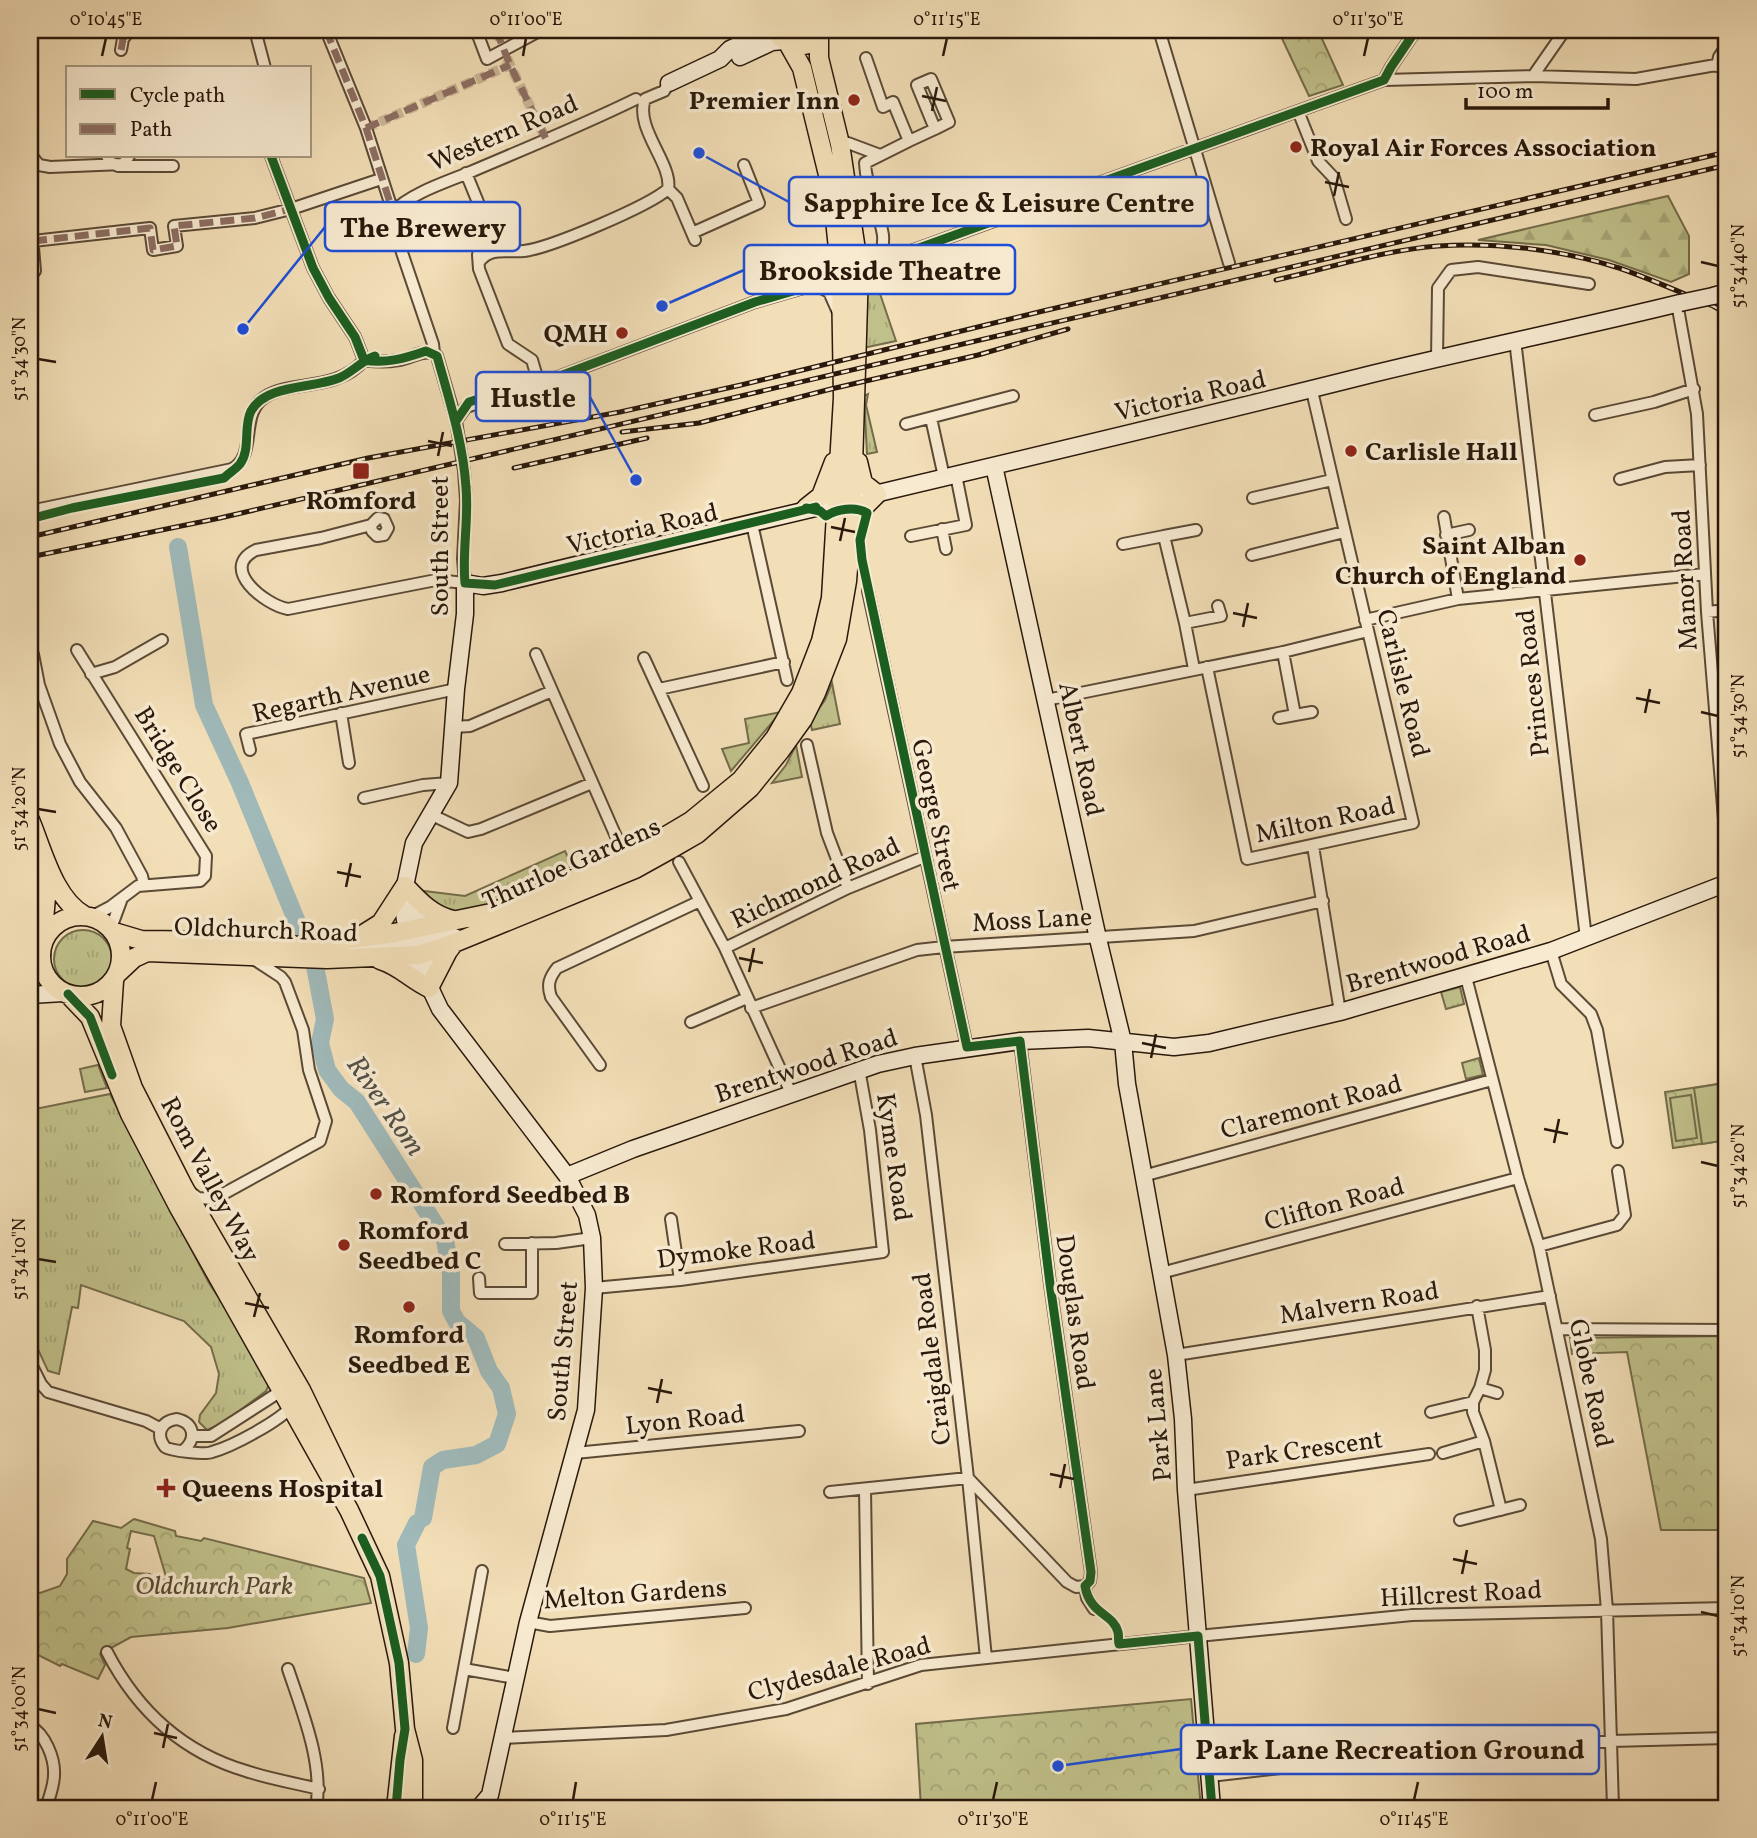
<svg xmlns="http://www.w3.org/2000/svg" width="1757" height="1838" font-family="Vollkorn,serif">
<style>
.grass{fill:url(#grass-tufts);stroke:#746c4a;stroke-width:2}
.forest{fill:url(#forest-firs);stroke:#746c4a;stroke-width:2}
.park{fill:url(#park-crowns);stroke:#746c4a;stroke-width:2;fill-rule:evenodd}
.pitch{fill:#c0c08a;stroke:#746c4a;stroke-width:2}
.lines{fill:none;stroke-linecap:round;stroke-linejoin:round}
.stream{stroke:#707973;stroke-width:2.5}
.river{stroke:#9fb9b9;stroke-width:18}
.street-tunnel{stroke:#cab695;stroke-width:10;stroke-dasharray:10 5;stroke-linecap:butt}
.street-casing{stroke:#5b4a36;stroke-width:14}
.secondary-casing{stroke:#29180b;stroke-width:19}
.primary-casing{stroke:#29180b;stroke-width:21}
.street{stroke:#f7ead0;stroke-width:10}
.secondary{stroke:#f7ead0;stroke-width:16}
.primary{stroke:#f2deb7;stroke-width:18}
.rail-casing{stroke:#29180b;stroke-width:5}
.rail{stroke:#f7ead0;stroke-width:2.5;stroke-dasharray:8;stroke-linecap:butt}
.secondary-bridge-casing{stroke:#29180b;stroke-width:19;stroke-linecap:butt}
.secondary-bridge{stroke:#f7ead0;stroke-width:16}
.quiet{stroke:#8d6e63;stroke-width:7;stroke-dasharray:14 7;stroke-linecap:butt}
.cycleway-casing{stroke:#f7ead0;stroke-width:13}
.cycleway{stroke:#1b5e20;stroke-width:9}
.ticks{fill:none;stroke:#29180b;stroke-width:2.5}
.poi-dot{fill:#8f2418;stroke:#f7ead0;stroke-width:2.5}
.labels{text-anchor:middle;stroke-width:7;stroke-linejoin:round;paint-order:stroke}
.poi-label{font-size:26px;font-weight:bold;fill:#29180b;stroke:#f7ead0;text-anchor:start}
.street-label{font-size:26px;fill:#29180b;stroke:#f7ead0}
.park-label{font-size:26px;font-style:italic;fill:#564a31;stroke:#f7ead0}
.water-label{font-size:28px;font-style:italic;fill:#525048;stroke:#f7ead0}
.leader{fill:none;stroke:#1d4ed8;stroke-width:2.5}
.callout-dot{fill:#1d4ed8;stroke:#f7ead0;stroke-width:2.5}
.callout{fill:#f7ead0;stroke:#1d4ed8;stroke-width:2.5}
.callout-label{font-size:28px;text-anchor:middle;font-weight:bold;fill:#29180b}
.neatline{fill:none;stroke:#29180b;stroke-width:2.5}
.ticks-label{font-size:18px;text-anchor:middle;fill:#29180b}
</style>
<defs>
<pattern id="grass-tufts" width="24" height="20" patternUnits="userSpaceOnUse" patternTransform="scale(1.75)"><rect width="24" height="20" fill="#c0c08a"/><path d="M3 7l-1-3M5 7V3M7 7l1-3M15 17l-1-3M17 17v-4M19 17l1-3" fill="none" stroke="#a5a476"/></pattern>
<pattern id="forest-firs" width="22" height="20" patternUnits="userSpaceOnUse" patternTransform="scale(1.75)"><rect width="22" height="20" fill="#c0c08a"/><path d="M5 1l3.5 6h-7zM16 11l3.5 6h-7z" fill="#a5a476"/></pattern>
<pattern id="park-crowns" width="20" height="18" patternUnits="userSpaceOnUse" patternTransform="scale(1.75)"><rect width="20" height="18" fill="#c0c08a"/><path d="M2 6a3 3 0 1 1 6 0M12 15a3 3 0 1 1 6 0" fill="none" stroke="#a5a476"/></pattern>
</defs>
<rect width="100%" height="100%" fill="#f2deb7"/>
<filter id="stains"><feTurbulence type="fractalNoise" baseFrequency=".00286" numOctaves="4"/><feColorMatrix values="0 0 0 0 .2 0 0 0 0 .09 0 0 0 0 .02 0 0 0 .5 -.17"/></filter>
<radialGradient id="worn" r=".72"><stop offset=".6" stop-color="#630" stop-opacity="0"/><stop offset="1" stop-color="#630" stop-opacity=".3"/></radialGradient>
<path class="grass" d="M874,276l22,65 -33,7 5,-70z
M868,394l-2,11 11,47 -10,2 -3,-58z
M832,683l8,41 -28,6 -2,-9 15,-21z
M781,712l-50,59 -9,-22 27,-6 -4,-24z
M796,745l6,32 -30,6 14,-18z
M565,851l7,15 -15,6 2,8 -91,32h-19l-21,-10 -4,-11 41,5z
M54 959a29 29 0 1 1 58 0a29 29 0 1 1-58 0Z
M1460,987l4,17 -18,5 -5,-17z
M1479,1058l4,17 -17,4 -4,-16z
M98,1065l9,23 -22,4 -5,-23z
M110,1094l99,189 28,42 32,60 -3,6 -43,32 -16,7 -8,-8 1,-7 16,-22 3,-19 -8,-27 -27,-26 -103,-36 -3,23 -6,-1 -13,67 -11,-3 -18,-39v-222z"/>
<path class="forest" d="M1668,196l21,40v38l-18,8 -62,-22 -63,-15 -68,-5z"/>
<path class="park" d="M1278,30h40l25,55 -34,11z
M1725,1083l2,19v38l-54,8 -8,-56z
M1727,1336v194h-66l-34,-178 -55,2 -2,-16z
M134,1519l41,12 1,5 25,5 3,-3 160,40 7,25 -143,25 -97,9 -31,17 5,11 -7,14 -36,-15 -2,2 -30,-15v-61l10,3 20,-7 7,-12v-15l26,-38 28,7zM131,1531l23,5 13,44 -15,-2 -2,-4 -16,-1 -8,-4 4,-20 -3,-1z
M1191,1699l10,109h-280l-5,-84z"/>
<path class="pitch" d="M1725,1083l2,19v38l-25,4 -8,-56z
M1691,1095l6,43 -21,3 -6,-43z"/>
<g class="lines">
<path class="stream" d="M1278,30l4,6"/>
<path class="river" d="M178,547l26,158 36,78 75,183 10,53 -5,24 7,27 14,19 16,13 88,138 6,33v38l6,11 19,16 13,33 12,17 6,26 -10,30 -21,11 -33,5 -11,7 -9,51
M416,1654l3,-26 -13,-83 11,-22"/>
<path class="street-tunnel" d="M496,30l14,35 36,74
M366,128l144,-63"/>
<defs>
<path id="street" d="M129,30h23
M255,30l10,38
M326,30l40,98 27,84 -1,11 41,121 1,9 3,3 19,65 8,50 2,29 -3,59 2,24 -29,-3 -148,29c-23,-4 -70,-41 -32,-59l65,-12 50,-13 7,-7 6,1 4,9 -4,7 -7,1 -5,-5 -1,-6
M476,30l11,29 54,-29
M1159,30l70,233
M30,34l3,-4
M121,50l2,-11 6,-8
M866,58l17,49 10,-5 16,39 26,-12
M1717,66l2,-9 8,-12
M1533,76l32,-46
M931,79l18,43 -14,7 -18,-44z
M1384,80l7,-13 25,-37
M669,83l-5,8 -19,8c-11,29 28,65 23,90l9,9 18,42
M1298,111l20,50 16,17 12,41
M840,144l8,-1 32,12
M30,154l9,11 11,2 73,-3 6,-8
M107,156l3,6 8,4h55
M271,156l42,112 16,30 26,39 9,23
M466,173l18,44 -6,38 1,14 29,75 24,16 7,24
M30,212l5,59 -5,4
M393,212c16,-18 53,-30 75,-39 56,-24 113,-47 168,-74
M692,233l67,-30 -15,-38
M33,241l117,-13 3,22 24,-4 -3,-20 81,-8 36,-9 90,-30
M883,258c-2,-8 1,-15 0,-23 -4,-25 -17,-46 -18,-72l44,-22
M876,260l18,-3 490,-177 149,-4 103,3 91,-16
M479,262c12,-16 28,-9 45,-11 26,-3 125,-45 144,-62
M816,285l13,7 8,18
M1677,303l20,111 10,198 20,244
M1515,340l71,598
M1437,359l1,-71 13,-18 27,-3 111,17
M364,360c11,2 24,2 35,0 12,-2 22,-10 35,-7
M1595,415l59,-13 40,-13
M931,418l13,59
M456,421l10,-14 84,-27 205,-78 86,-25
M906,424l107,-28
M1620,479l45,-12 35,-2
M1253,498l79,-18
M30,511l202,-42c24,-13 9,-49 28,-68 23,-23 76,-7 104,-41
M1444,517l14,82
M752,524l35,156
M942,529l4,20
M1446,535l23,-5
M911,536l55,-11 -10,-50
M1164,536l32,-6
M1123,544l41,-8 21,87
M1252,555l92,-23
M868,591l99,456
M1707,612l20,-2
M1365,620l93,-21 247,-25
M77,650l129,206 -1,20 -5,5 -62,5 -28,21 -19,10
M1283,652l12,63 17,-3
M33,654l6,31 21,59 20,38 36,46 26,48 2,9
M536,654l82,187
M644,658l59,128
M1207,667l40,192 166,-36 -101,-432
M1194,669l-9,-46 36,-7 -3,-10
M91,674l24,-7 47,-27
M659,689l125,-27
M1046,700l237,-48 85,-21
M341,713l8,50
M1279,718l16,-3
M454,727l16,-1 82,-35
M807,745l20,88 21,55
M250,750l-4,-16 210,-45
M364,798l59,-13 26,-2
M432,815l36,17 13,-3 111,-46
M1313,846l27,166
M679,862l46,86 66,145
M111,928l10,-27
M725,948l123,-60 76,-31
M1551,951l10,33 30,30 6,16 20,112
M1466,977l52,201 21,68 62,293 6,71 6,198
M751,1008l166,-58 27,-3 250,-16 129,-30
M691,1022l56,-24
M1020,1041l30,243 41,288 -1,9 -5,5
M915,1056l11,59 42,363 18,180
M600,1065l-49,-68c-4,-12 -2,-19 6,-29l143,-67
M1143,1176l349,-96
M189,1191l9,7 16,1 106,-58 6,-20 -17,-51 -6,-40 -18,-48 -4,-5 -26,-17
M671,1219l9,61
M505,1244l51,-1 36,-5
M1539,1246l78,-21 8,-10 -7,-44
M1161,1273l357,-95
M479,1278l1,15h52v-50
M594,1288l86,-8 203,-28 -13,-122 -11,-61
M1477,1306l8,44v20l-5,18 -7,14v10l11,29 17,69
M1557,1329l170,1
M1176,1355l374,-59
M30,1362l11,22 7,8 98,29 15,8
M1480,1388l17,5
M1431,1412l42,-10
M193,1436h18l70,-45h4
M184,1450c13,-12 10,-27 -7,-31 -16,2 -22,15 -12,28 6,4 41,8 47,5 21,-6 68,-31 81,-47
M575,1453l224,-22
M1443,1453l41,-12
M865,1489l3,195
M1186,1490l243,-36
M830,1492l138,-14 99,104 9,5 9,-1
M1460,1520l60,-15
M1085,1586l2,12 7,11
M528,1622l22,4 195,-18
M1198,1636l214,-21 315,-7
M107,1652c30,58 75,100 139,119 24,8 49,12 73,18
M288,1669c14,42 36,95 28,139
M464,1669l51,9
M30,1726c15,8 25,32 24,49 0,11 -5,23 -8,33
M453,1728l29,-157
M503,1738l163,-8 120,-21 135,-44 267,-28
M1210,1776l284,-32 233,-6"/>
<path id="secondary" d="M740,57l32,-15 11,-1
M669,83l51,-24 10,-10 22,-10 11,-9
M1713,296l14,-4
M994,466l105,477 24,99 4,42 49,271 7,64 3,71 26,318
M410,906l-6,7 1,7 23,19 21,-4 12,5
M328,946l26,3 48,-6c16,12 29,12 23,34
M30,978l7,-7 5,-16
M30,995l33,-2
M567,1176l66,-27 245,-85 37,-8 105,-15 68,-3 86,9 35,-4 131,-31 211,-61 176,-68
M479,1808l11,-13 38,-173 58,-212 8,-122 -2,-50 -5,-23 -20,-39 -127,-167 -15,-32 -10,-9 -1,-6 5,-7 -5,-26 4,-11 -1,-6 -7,-6 -5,-20 9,-43 35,-60 7,-94 9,-75v-31l18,3 19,-3c290,-71 580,-136 870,-209 102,-25 206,-46 308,-71"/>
<path id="primary" d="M776,30c10,21 36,21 46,0
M806,508l15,-12 13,-34
M852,530l12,-23 13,-13 -14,-11 -5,-21
M30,820c13,31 24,79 55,96
M30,850l16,47 -4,46
M41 956a40 40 0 1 1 80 0a40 40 0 1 1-80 0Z
M114,932l27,8 87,1 72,5 94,-13 97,-20 148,-61 52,-31 50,-41 34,-42 26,-45 20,-52 10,-43 12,-200 -2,-121 -9,-86 -30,-123 -13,-23
M362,935l19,-12 24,-37c15,16 27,29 48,34
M380,960c20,6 30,19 49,28l19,-37 6,-8
M118,973l16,-15 13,-6 180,7 92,-4 35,-12 181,-74 36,-20 26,-15 53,-46 30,-37 23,-32 13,-26 21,-54 10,-58 4,-49 8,-262 -19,-126 -21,-86v-21
M114,981l-3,45 22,62 51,100 117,202 45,93
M68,994l22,23 40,97 48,92 171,304 31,66 19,87 6,66 8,31v48
M396,1808l8,-72"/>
</defs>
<use href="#street" class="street-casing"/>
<use href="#secondary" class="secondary-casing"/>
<use href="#primary" class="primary-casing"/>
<use href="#street" class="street"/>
<use href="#secondary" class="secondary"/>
<use href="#primary" class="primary"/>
<defs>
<path id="rail" d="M1276,280c53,-12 108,-30 162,-34 59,-4 125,4 181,22 32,11 63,25 94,38l14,8
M622,432l77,-9 132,-34 147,-34 90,-26
M514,468l133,-30
M30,537l338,-79 252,-46 121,-27 302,-74 684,-159
M30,557l190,-39 1507,-353"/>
</defs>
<use href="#rail" class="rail-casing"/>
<use href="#rail" class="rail"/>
<defs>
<path id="secondary-bridge" d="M1680,303l33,-7"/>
</defs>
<use href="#secondary-bridge" class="secondary-bridge-casing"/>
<use href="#secondary-bridge" class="secondary-bridge"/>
<path class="quiet" d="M129,30h23
M326,30l40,98 27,84
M496,30l14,35 36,74
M121,50l2,-11 6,-8
M366,128l144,-63
M33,241l117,-13 3,22 24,-4 -3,-20 81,-8 36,-9"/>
<defs>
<path id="cycleway" d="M271,156l42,112 16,30 26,39 9,23
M364,360c22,4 42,-2 62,-9l11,5c12,43 26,86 29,131 3,32 -4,64 -1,96l30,2 321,-78
M520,386l5,3 14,-5 216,-82 86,-25 22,-1 9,-7 4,-9 18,-3 490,-177 7,-13 25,-37
M456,421l13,-19 51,-16 7,-9
M806,508l14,3 6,5c11,-7 29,-10 41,-3l-7,27 2,20 105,487 53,-6 30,243 41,288 -1,9 -5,5c5,29 28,27 33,46 1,4 0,8 1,12l79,-8 14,172
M30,519l42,-11 152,-30c5,-5 12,-9 16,-14 11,-15 3,-37 11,-53 15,-27 60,-22 88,-33 14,-6 22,-17 36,-22
M68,994l22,23 22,58
M362,1538l18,38 19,87 6,66 -5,31 -4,48"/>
</defs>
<use href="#cycleway" class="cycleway-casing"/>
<use href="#cycleway" class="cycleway"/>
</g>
<path class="ticks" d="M102,56l4,-18M523,56l3,-18M943,56l4,-18M1364,56l4,-18M922,96l24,5M932,111l5,-24M1325,182l24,5M1334,196l5,-24M1701,262l17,4M38,359l18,3M428,441l24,5M438,456l5,-24M831,527l24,5M840,541l5,-23M1233,613l24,5M1243,627l5,-24M1636,698l24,5M1701,712l17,4M1645,713l5,-24M38,809l18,3M337,872l24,5M346,887l5,-24M739,958l24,5M749,972l5,-24M1142,1043l24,5M1151,1058l5,-24M1544,1129l24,5M1554,1143l5,-24M1701,1162l17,4M38,1259l18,3M245,1303l24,5M254,1317l6,-24M648,1388l24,5M657,1403l5,-24M1050,1474l24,5M1060,1488l5,-24M1453,1559l24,5M1462,1574l5,-24M1701,1612l17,4M38,1709l18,4M154,1733l23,5M163,1748l5,-24M152,1800l4,-18M573,1800l3,-18M993,1800l4,-18M1414,1800l4,-18"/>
<g class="poi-dot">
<circle cx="854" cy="100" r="7"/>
<circle cx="1296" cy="147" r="7"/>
<circle cx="622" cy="333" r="7"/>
<circle cx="1351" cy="451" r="7"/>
<rect x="352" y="462" width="18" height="18" rx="3.5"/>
<circle cx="1580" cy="560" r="7"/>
<circle cx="376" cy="1194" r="7"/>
<circle cx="344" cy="1245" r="7"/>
<circle cx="409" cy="1307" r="7"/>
<path d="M162.5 1477.5h7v7h7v7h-7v7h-7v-7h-7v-7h7z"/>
</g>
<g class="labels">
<g class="poi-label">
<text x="840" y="109" text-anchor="end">Premier Inn</text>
<text x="1310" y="156">Royal Air Forces Association</text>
<text x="608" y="342" text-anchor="end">QMH</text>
<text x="1365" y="460">Carlisle Hall</text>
<text x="361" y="509" text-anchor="middle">Romford</text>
<text x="1566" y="554" text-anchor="end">Saint Alban<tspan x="1566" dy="30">Church of England</tspan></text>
<text x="390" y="1203">Romford Seedbed B</text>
<text x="358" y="1239">Romford<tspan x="358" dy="30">Seedbed C</tspan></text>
<text x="409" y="1343" text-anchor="middle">Romford<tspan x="409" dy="30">Seedbed E</tspan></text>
<text x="182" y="1497">Queens Hospital</text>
</g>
<g class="street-label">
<text transform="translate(503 132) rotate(-23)" y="9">Western Road</text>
<text transform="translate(1190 395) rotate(-13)" y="9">Victoria Road</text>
<text transform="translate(642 528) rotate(-13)" y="9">Victoria Road</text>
<text transform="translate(439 546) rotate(-90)" y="9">South Street</text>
<text transform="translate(1684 580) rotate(-93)" y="9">Manor Road</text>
<text transform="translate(1404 683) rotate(76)" y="9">Carlisle Road</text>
<text transform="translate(1532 683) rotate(-96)" y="9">Princes Road</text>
<text transform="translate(341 693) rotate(-13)" y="9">Regarth Avenue</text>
<text transform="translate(1082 749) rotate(78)" y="9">Albert Road</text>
<text transform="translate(179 769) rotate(58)" y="9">Bridge Close</text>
<text transform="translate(937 815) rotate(78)" y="9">George Street</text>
<text transform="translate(1325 819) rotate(-12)" y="9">Milton Road</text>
<text transform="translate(571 863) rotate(-24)" y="9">Thurloe Gardens</text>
<text transform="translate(815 882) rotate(-25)" y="9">Richmond Road</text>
<text transform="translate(1032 919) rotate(-3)" y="9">Moss Lane</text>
<text transform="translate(266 929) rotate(2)" y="9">Oldchurch Road</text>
<text transform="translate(1438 958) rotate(-16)" y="9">Brentwood Road</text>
<text transform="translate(806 1065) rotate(-18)" y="9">Brentwood Road</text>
<text transform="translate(1311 1106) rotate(-15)" y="9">Claremont Road</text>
<text transform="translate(895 1157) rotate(82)" y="9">Kyme Road</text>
<text transform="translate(211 1179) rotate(62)" y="9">Rom Valley Way</text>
<text transform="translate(1334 1203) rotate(-15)" y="9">Clifton Road</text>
<text transform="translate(736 1249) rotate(-7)" y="9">Dymoke Road</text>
<text transform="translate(1359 1302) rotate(-9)" y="9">Malvern Road</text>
<text transform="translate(1076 1312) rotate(82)" y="9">Douglas Road</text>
<text transform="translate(562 1351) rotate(-85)" y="9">South Street</text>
<text transform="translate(931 1359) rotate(-97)" y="9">Craigdale Road</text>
<text transform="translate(1592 1383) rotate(78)" y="9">Globe Road</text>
<text transform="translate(685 1419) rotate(-6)" y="9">Lyon Road</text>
<text transform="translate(1157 1425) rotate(-95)" y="9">Park Lane</text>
<text transform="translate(1304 1449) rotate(-8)" y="9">Park Crescent</text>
<text transform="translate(635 1593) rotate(-4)" y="9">Melton Gardens</text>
<text transform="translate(1461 1593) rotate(-3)" y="9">Hillcrest Road</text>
<text transform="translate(839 1668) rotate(-15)" y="9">Clydesdale Road</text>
</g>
<g class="park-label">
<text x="214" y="1594">Oldchurch Park</text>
</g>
<g class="water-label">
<text transform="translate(387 1105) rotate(55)" y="10">River Rom</text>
</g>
</g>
<path class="leader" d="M699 153L789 202M243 329L325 227M662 306L744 270M636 480L590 397M1058 1766L1181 1749"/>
<g class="callout-dot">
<circle cx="699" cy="153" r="7"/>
<circle cx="243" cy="329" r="7"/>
<circle cx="662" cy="306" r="7"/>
<circle cx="636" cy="480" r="7"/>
<circle cx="1058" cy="1766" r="7"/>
</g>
<g class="callout">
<rect x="789" y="177" width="419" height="49" rx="7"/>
<rect x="325" y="202" width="195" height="49" rx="7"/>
<rect x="744" y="245" width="271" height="49" rx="7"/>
<rect x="476" y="372" width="114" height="49" rx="7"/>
<rect x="1181" y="1725" width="418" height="49" rx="7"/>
</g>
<g class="callout-label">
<text x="999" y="212">Sapphire Ice &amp; Leisure Centre</text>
<text x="423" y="237">The Brewery</text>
<text x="880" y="280">Brookside Theatre</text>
<text x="533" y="407">Hustle</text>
<text x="1390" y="1759">Park Lane Recreation Ground</text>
</g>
<rect width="1757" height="1838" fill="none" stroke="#f2deb7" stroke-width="77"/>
<rect x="66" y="66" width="245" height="91" fill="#f7ead0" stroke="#a59681" stroke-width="2"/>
<rect x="80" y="89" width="35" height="10" fill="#1b5e20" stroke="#a59681" stroke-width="2"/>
<text x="130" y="102" font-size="21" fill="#29180b">Cycle path</text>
<rect x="80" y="124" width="35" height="10" fill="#8d6e63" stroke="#a59681" stroke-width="2"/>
<text x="130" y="136" font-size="21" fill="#29180b">Path</text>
<g transform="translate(102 1737) rotate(12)" stroke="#f7ead0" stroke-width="5" paint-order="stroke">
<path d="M0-5L12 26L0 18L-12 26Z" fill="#29180b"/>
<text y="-10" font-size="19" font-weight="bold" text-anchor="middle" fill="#29180b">N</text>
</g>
<path d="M1466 98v10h142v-10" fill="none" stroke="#29180b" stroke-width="3.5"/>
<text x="1477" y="98" font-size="21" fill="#29180b" stroke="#f7ead0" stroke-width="5" paint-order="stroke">100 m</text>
<rect x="38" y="38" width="1680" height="1762" class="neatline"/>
<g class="ticks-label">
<text x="106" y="25">0°10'45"E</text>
<text x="526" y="25">0°11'00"E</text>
<text x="947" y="25">0°11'15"E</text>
<text x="1368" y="25">0°11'30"E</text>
<text transform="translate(1738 266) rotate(-90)" y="6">51°34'40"N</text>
<text transform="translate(19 359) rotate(-90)" y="6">51°34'30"N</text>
<text transform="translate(1738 716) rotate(-90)" y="6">51°34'30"N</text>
<text transform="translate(19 809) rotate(-90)" y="6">51°34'20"N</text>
<text transform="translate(1738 1166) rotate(-90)" y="6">51°34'20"N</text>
<text transform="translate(19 1259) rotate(-90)" y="6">51°34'10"N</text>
<text transform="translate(1738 1616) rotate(-90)" y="6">51°34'10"N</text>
<text transform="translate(19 1709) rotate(-90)" y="6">51°34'00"N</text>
<text x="152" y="1825">0°11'00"E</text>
<text x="573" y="1825">0°11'15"E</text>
<text x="993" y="1825">0°11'30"E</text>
<text x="1414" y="1825">0°11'45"E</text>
</g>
<rect width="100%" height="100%" filter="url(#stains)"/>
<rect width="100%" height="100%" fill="url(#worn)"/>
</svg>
